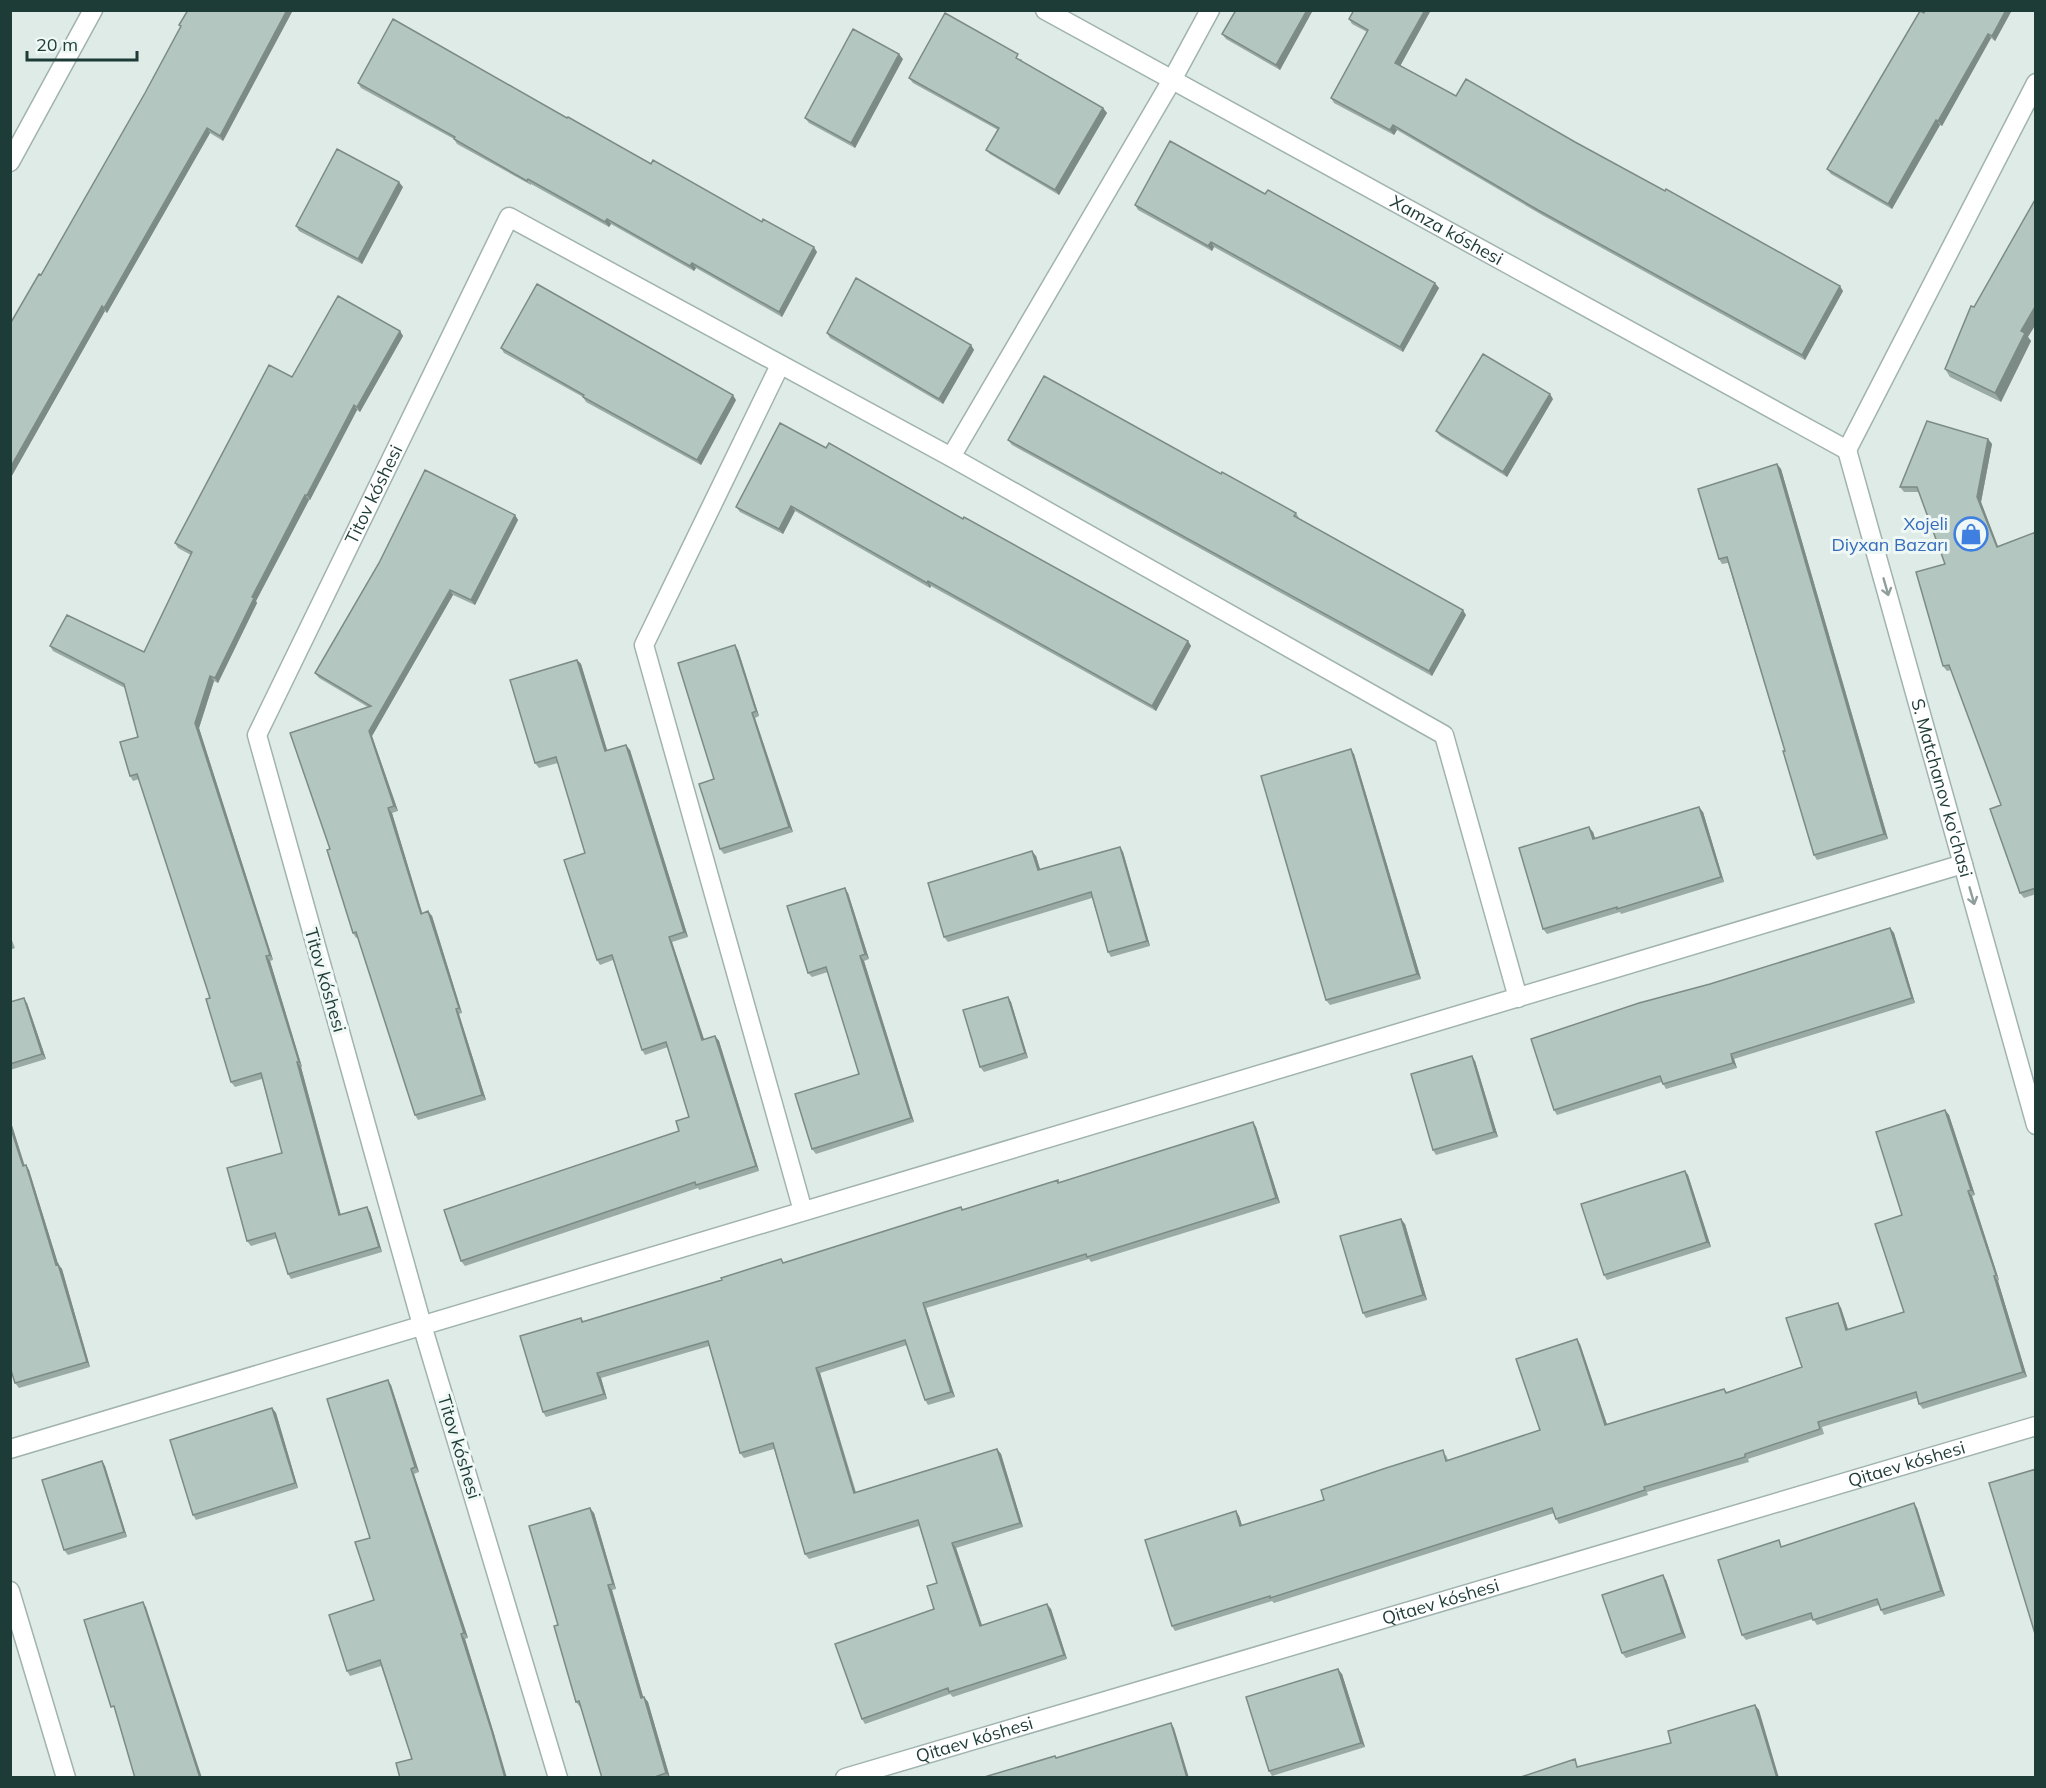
<svg xmlns="http://www.w3.org/2000/svg" width="2046" height="1788" font-family="Mulish,sans-serif">
<style>
.lines{fill:none;stroke-linecap:round;stroke-linejoin:round}
.minor-casing{stroke:#a1b3af;stroke-width:21}
.minor{stroke:#fff;stroke-width:18}
.wall{fill:#9aaaa5}
.shaded-wall{fill:#7d8b86}
.building{fill:#b3c6c0;stroke:#7d8b86;stroke-width:1.5}
.oneway{stroke:#8e9e9b}
.labels{text-anchor:middle;stroke-width:6;stroke-linejoin:round;paint-order:stroke}
.street-label{font-size:18px;fill:#1e3c37;stroke:#eff8f4}
.shop-label{font-size:18px;fill:#366cbe;stroke:#eff8f4;text-anchor:end}
</style>
<rect width="100%" height="100%" fill="#deebe7"/>
<g class="lines">
<defs>
<g id="minor">
<path id="s1" d="M1045,10l802,440"/>
<path d="M10,162l83,-152"/>
<path d="M780,365l-136,280 159,566"/>
<path id="s2" d="M1847,450l189,675"/>
<path d="M1847,450l189,-367"/>
<path d="M951,457l221,-377 38,-70"/>
<path d="M10,1449l1953,-585"/>
<path d="M10,1591l56,187"/>
<path id="s3" d="M558,1778l-136,-453 -165,-590 252,-518 442,240 493,278 74,263"/>
<path id="s4" d="M845,1778l1191,-352"/>
</g>
</defs>
<use href="#minor" class="minor-casing"/>
<use href="#minor" class="minor"/>
</g>
<path class="wall" d="M188,10h105l-70,131 -13,-8 -103,180 -2,-2 -95,168v-155l31,-49 104,-182 36,-66 -2,-2z
M1313,10l-33,60 -54,-31 -4,-5z
M1354,10h77l-31,56 56,30 119,46 268,149 -38,69 -263,-145 -145,-85 -3,5 -60,-32 -3,-5 36,-66 -15,-8 -3,-5z
M2012,10l-17,31 -4,-3 -49,88 -2,-1 -48,84 -61,-35 -4,-5 97,-156z
M903,59l-48,89 -46,-25 -4,-5z
M1022,59l-1,2 82,47 4,5 -48,82 -69,-41 -4,-4 12,-20 -85,-47 -4,-5z
M358,83l209,35 250,134 -35,65 -86,-49 -2,3 -83,-47 -2,3 -78,-43v1l-74,-41 -3,-5 -93,-51z
M403,187l-41,77 -63,-33 -3,-5z
M1265,194l174,94 -36,64 -189,-105 -2,4 -74,-41 -3,-5z
M1974,307l54,30 3,4 -30,61 -51,-25 -5,-8z
M400,331l3,5 -43,76 -3,-2 -47,90h-1l-53,101 1,2 -39,80 -4,-2 -15,47 74,232 -3,1 32,106h-1l40,148 29,-3 12,40 -91,27 -3,-5 -11,-36 -26,8 -4,-5 35,-88 -20,-74 -27,8 -4,-5 -21,-84 -71,-219 -6,2 -3,-5 8,-39 -13,-49 -72,-37 -3,-5 94,6 47,-97 -13,-7 -3,-5 117,-166z
M827,333l144,12 3,5 -31,54 -113,-66z
M501,348l235,52 -35,65 -115,-63 -3,-5 -79,-44z
M1553,399l-46,78 -67,-41 -4,-5z
M780,423l183,96 225,122 3,5 -35,65 -225,-125 -1,2 -135,-77 -12,23 -43,-22 -4,-5z
M1988,439l4,5 -11,58 17,44 38,-14v362l-12,4 -4,-5 -19,-88 -50,-135 -4,1 -4,-5 2,-102 -26,-72h-15l-4,-5z
M1008,440l213,34 75,39 3,5v1l167,96 -34,61 -420,-231z
M1777,464l4,5 107,370 -71,21 -3,-5 -29,-104 -57,-188 -6,1 -3,-5z
M515,515l3,5 -43,85 -22,-10 -81,141 26,75 -6,2 30,100 10,3 30,97 -3,1 27,86 -68,20 -3,-5 -57,-178 -2,1 -3,-5 -23,-84 38,-142 -49,-29 -4,-5z
M735,645l3,5 21,66 -4,2 38,114 -69,22 -4,-5 -6,-70z
M577,660l4,4 26,87 23,-1 58,187 -16,5 32,98 11,-4 4,5 40,130 -60,19 -1,-2 -233,78 -4,-5 218,-130 10,-14 -21,-70 -23,8 -3,-5 -29,-90 -13,5 -3,-5 -12,-107 -27,-90 -19,5 -4,-5z
M1354,754l67,225 -91,26 -4,-5z
M1703,812l21,70 -103,32 -1,-2 -73,22 -4,-5 50,-97 2,7z
M1120,847l3,5 27,94 -39,11 -3,-5 -16,-54 -144,44 -4,-5 92,-81 4,14z
M848,893l21,66 -5,2 50,161 -98,32 -4,-5 47,-75 -31,-102 -16,5 -4,-4z
M1890,928l4,5 21,70 -181,56 3,9 -71,21 -4,-7 -105,33 -3,-5 156,-126z
M10,935l5,13 -5,2z
M1008,997l3,5 17,56 -44,14 -4,-5z
M10,1002l17,1 19,56 -36,11z
M1475,1061l23,76 -62,18 -3,-5z
M1945,1110l4,5 26,80 -3,1 27,84 -1,1 29,96 -104,32 -4,-5 -2,-6 -95,29 2,7 -76,25 1,3 -102,30 1,3 -89,29 -3,-5 -2,-6 -280,90 -2,-2 -97,30 -3,-5 64,-115 3,5 3,10 82,-26 122,-45 2,5 92,-30 40,-86 27,81 117,-36 3,3 75,-25 36,-64 3,5 7,22 56,-18 -2,-97z
M10,1119l15,47 1,-1 3,5 29,94 4,5 28,98 -71,21 -4,-5 -5,-16z
M1253,1122l3,5 24,76 -189,59 -2,-3 -163,49 29,89 -27,8 -3,-5 -18,-55 -87,28 36,119 141,-43 4,5 22,73 -67,21 26,78 69,-17 16,50 -114,38 -3,-3 -85,30 -3,-5 72,-110 3,-26 -18,-57 -110,33 -4,-5 -31,-105 -30,9 -4,-5 -31,-107 -108,32 6,21 -61,18 -3,-5 38,-94 3,4 200,-59 177,-56 3,3 95,-27z
M1685,1171l3,4 23,72 -104,33 -3,-5z
M1405,1224l22,76 -61,18 -3,-5z
M391,1385l28,87 -5,2 54,164 -3,1 30,98 -83,22 -31,-93 -31,10 -3,-5 27,-71 -4,-62z
M272,1408l4,5 22,75 -102,32 -3,-5z
M102,1461l3,5 22,71 -59,18 -4,-5z
M1917,1508l28,88 -61,19 -3,-5 -2,-5 -62,20 -4,-6 -67,21 -4,-5 41,-89z
M594,1513l22,76 -4,1 31,107h1l4,5 22,76h-68l-21,-71h-1l-4,-5 -18,-77z
M1666,1580l20,58 -60,20 -4,-5z
M1342,1674l23,73 -93,29 -3,-5z"/>
<path class="shaded-wall" d="M287,10h6l-70,131 -3,-5z
M1307,10h6l-33,60 -4,-5z
M1425,10h6l-32,58 -4,-5z
M2006,10h6l-17,31 -3,-5z
M1988,34l3,4 -49,88 -4,-5z
M899,54l4,5 -48,89 -4,-5z
M1103,108l4,5 -48,82 -4,-5z
M1936,120l4,5 -48,84 -4,-5z
M1393,125l4,5 -3,5 -4,-5z
M207,128l3,5 -103,180 -3,-5z
M399,182l4,5 -41,77 -4,-5z
M607,219l4,5 -2,3 -4,-5z
M1211,242l3,5 -2,4 -4,-5z
M814,247l3,5 -35,65 -3,-5z
M692,263l4,5 -2,3 -4,-5z
M1435,283l4,5 -36,64 -3,-5z
M1840,286l3,5 -38,69 -3,-5z
M2036,305v19l-8,13 3,4 -30,61 -6,-9 26,-62z
M102,306l3,5 -95,168v-11z
M400,331l3,5 -43,76 -3,-5z
M971,345l3,5 -31,54 -4,-5z
M1550,394l3,5 -46,78 -4,-5z
M733,395l3,5 -35,65 -4,-5z
M354,405l3,5 -47,90 -3,-5z
M1988,439l4,5 -11,58 19,50 -3,-5 -20,-50z
M1777,464l4,5 107,370 -4,-5z
M305,495l4,5 -53,101 1,2 -39,80 -3,-5 37,-81z
M791,506l4,5 -12,23 -4,-5z
M515,515l3,5 -43,85 -4,-5z
M928,581l3,5 -1,2 -3,-5z
M450,590l3,5 -81,141 26,75 -4,-5 -25,-75z
M1463,610l3,5 -34,61 -3,-5z
M1188,641l3,5 -35,65 -4,-5z
M735,645l3,5 21,66 -3,-5z
M577,660l4,4 28,92 -4,-5z
M210,676l4,5 -15,47 74,232 -3,-5 -75,-232z
M752,713l3,5 38,114 -4,-5z
M626,745l4,5 58,187 -4,-5z
M1351,749l3,5 67,225 -4,-5z
M1699,807l4,5 21,70 -3,-5z
M388,808l4,5 32,106 -3,-5z
M1589,827l4,5 4,12 -4,-5z
M1120,847l3,5 27,94 -3,-5z
M1032,851l4,5 6,19 -4,-5z
M845,888l3,5 21,66 -4,-5z
M428,911l4,5 30,97 -3,-5z
M1890,928l4,5 21,70 -3,-5z
M669,937l3,5 34,103 -4,-5z
M266,956l4,5 32,106 -3,-5z
M860,956l4,5 50,161 -3,-4z
M1008,997l3,5 17,56 -3,-5z
M24,998l3,5 19,56 -4,-5z
M456,1009l3,5 27,86 -4,-5z
M715,1036l4,5 40,130 -3,-5z
M1731,1054l3,5 3,9 -4,-5z
M1472,1056l3,5 23,76 -4,-5z
M297,1062l4,5 41,153 -3,-5z
M1945,1110l4,5 26,80 -4,-5z
M10,1119l16,52 -3,-5 -13,-40z
M1253,1122l3,5 24,76 -4,-5z
M26,1165l3,5 31,100 -4,-5z
M1685,1171l3,4 23,72 -4,-5z
M1968,1191l4,5 27,84 -3,-5z
M367,1207l3,5 12,40 -3,-5z
M1401,1219l4,5 22,76 -4,-5z
M58,1264l4,5 28,98 -3,-5z
M1994,1276l4,5 29,96 -4,-5z
M923,1303l3,5 29,89 -4,-5z
M1838,1303l3,5 9,27 -4,-5z
M1577,1339l3,5 29,86 -4,-5z
M816,1368l4,5 37,125 -3,-5z
M597,1373l4,5 6,21 -3,-5z
M388,1380l3,5 28,87 -4,-5z
M272,1408l4,5 22,75 -3,-5z
M997,1449l4,5 22,73 -3,-4z
M102,1461l3,5 22,71 -3,-5z
M411,1469l3,5 54,164 -4,-5z
M1914,1503l3,5 28,88 -4,-5z
M590,1508l4,5 22,76 -3,-5z
M1236,1511l3,5 5,15 -4,-5z
M952,1543l4,5 28,83 -4,-5z
M1663,1575l3,5 20,58 -4,-5z
M608,1585l4,5 33,113 -4,-5z
M143,1602l3,5 56,171h-2z
M1047,1604l4,5 16,50 -3,-4z
M461,1634l4,5 30,98 12,41h-2z
M1338,1669l4,5 23,73 -4,-4z
M644,1697l4,5 22,76 -4,-5z
M1755,1705l4,5 20,68h-2z
M1171,1723l3,5 15,50h-2z"/>
<path class="building" d="M188,10h99l-67,126 -13,-8 -103,180 -2,-2 -92,162v-144l29,-50 2,1 104,-182 36,-67 -2,-1z
M1236,10h71l-31,55 -54,-31z
M1354,10h71l-30,53 61,33 10,-17 109,63 90,49 1,-2 174,97 -38,69 -264,-145 -145,-85 -3,5 -59,-32 37,-68 -19,-11z
M1925,10h81l-14,26 -4,-2 -50,87 -2,-1 -48,84 -61,-35 93,-158 4,2z
M945,13l73,41 -2,4 87,50 -48,82 -69,-40 13,-22 -90,-50z
M393,19l174,99 1,-1 83,47 2,-4 109,62 1,-3 51,28 -35,65 -87,-49 -2,3 -83,-47 -2,3 -77,-43 -1,2 -73,-42 1,-2 -97,-54z
M853,29l46,25 -48,89 -46,-25z
M1170,141l95,53 3,-4 167,93 -35,64 -189,-105 -3,4 -73,-41z
M337,149l62,33 -41,77 -62,-33z
M2036,198v107l-15,26 4,2 -30,60 -50,-24 26,-63 3,1z
M856,278l115,67 -32,54 -112,-66z
M537,284l196,111 -36,65 -114,-63 1,-2 -83,-47z
M338,296l62,35 -43,76 -3,-2 -47,90h-2l-53,102 2,1 -39,80 -5,-2 -15,47 75,232 -4,1 33,106h-2l42,153 28,-8 12,40 -91,27 -13,-41 -28,8 -20,-73 55,-15 -21,-80 -30,9 -25,-83 4,-1 -73,-224 -7,2 -10,-34 18,-5 -14,-53 -74,-38 17,-31 77,37 48,-100 -17,-9 94,-178 23,12z
M1483,354l67,40 -47,78 -67,-41z
M1044,376l177,98 1,-2 74,41 -2,3 169,94 -34,61 -421,-231z
M1927,421l61,18 -11,58 20,50 39,-15v356l-16,5 -30,-84 11,-4 -52,-140 -6,1 -27,-94 29,-8 -28,-77h-17z
M780,423l46,25 3,-5 134,76 1,-2 224,124 -36,65 -224,-125 -1,2 -136,-77 -12,23 -43,-22z
M1777,464l107,370 -70,21 -31,-104h2l-58,-194 -8,2 -21,-70z
M425,470l90,45 -44,85 -21,-10 -81,141 25,75 -6,2 33,106 7,-3 31,97 -3,1 26,86 -67,20 -59,-183 -3,1 -26,-83 3,-1 -40,-116 81,-27 -56,-33 64,-110z
M735,645l21,66 -4,2 37,114 -69,22 -21,-65 15,-5 -36,-116z
M577,660l28,91 21,-6 58,187 -15,5 33,103 13,-4 41,130 -60,19 -1,-3 -234,79 -17,-51 235,-79 -3,-10 13,-4 -23,-75 -24,8 -30,-95 -15,5 -33,-100 21,-7 -29,-96 -21,6 -25,-83z
M1351,749l66,225 -91,26 -65,-224z
M1699,807l22,70 -104,32v-2l-74,22 -24,-81 70,-21 4,12z
M1120,847l27,94 -39,11 -17,-60 -147,45 -16,-54 104,-32 6,19z
M845,888l20,66 -5,2 51,162 -99,31 -17,-55 64,-20 -33,-107 -18,6 -21,-67z
M1890,928l22,70 -181,56 2,9 -70,21 -3,-8 -106,34 -23,-71 108,-36 71,-19z
M1008,997l17,56 -45,14 -17,-57z
M24,998l18,56 -32,10v-62z
M1472,1056l22,76 -61,18 -22,-76z
M1945,1110l26,80 -3,1 28,84 -2,1 29,96 -104,32 -3,-12 -98,30 2,7 -75,25v3l-101,30 1,3 -89,29 -4,-11 -282,90v-2l-98,30 -27,-86 91,-29 4,15 84,-26 -3,-10 62,-21 60,-19 3,11 94,-31 -24,-71 61,-20 28,86 119,-36 2,4 76,-26 -16,-49 52,-15 8,27 58,-18 -29,-88 27,-9 -26,-83z
M1253,1122l23,76 -189,59 -1,-3 -163,49 28,89 -26,8 -20,-60 -89,28 38,125 143,-44 23,74 -68,20 28,83 67,-22 17,51 -115,37 -1,-4 -86,31 -27,-75 99,-35 -7,-23 10,-3 -19,-63 -113,34 -32,-111 -33,10 -32,-112 -111,32 7,21 -61,18 -23,-76 61,-18 1,4 140,-42 -1,-2 60,-19 2,4 178,-56 1,3 96,-30v3z
M10,1126l13,40 3,-1 30,100 2,-1 29,98 -72,21 -5,-16z
M1685,1171l22,71 -103,33 -23,-71z
M1401,1219l22,76 -60,18 -23,-77z
M388,1380l27,87 -4,2 53,164 -3,1 31,98 13,46h-105l-4,-15 16,-4 -32,-99 -33,11 -18,-56 45,-15 -19,-58 15,-4 -43,-139z
M272,1408l23,75 -102,32 -23,-75z
M102,1461l22,71 -60,18 -22,-70z
M2036,1469v168l-47,-154z
M1914,1503l27,88 -60,19 -4,-11 -64,21 -2,-7 -69,22 -24,-75 61,-20 2,7z
M590,1508l23,76 -5,1 33,113 3,-1 22,76 -14,5h-50l-23,-77 -3,1 -22,-76 4,-1 -29,-99z
M1663,1575l19,58 -60,20 -20,-58z
M143,1602l57,176h-65l-21,-72 -3,1 -27,-87z
M1338,1669l23,74 -92,28 -23,-74z
M1755,1705l22,73h-259l57,-19 2,8 94,-24 -3,-12z
M1171,1723l16,55h-206l74,-22 1,2z"/>
<defs><path id="oneway-shaft" d="M-6 0H5M1.5-3L5.5 0L1.5 3" fill="none" stroke-width="1.6" stroke-linecap="round" stroke-linejoin="round" transform="scale(1.5)"/></defs>
<g class="oneway">
<use href="#oneway-shaft" transform="translate(1886 587) rotate(74)"/>
<use href="#oneway-shaft" transform="translate(1972 896) rotate(74)"/>
</g>
<defs>
<symbol id="shop-ring" viewBox="-11 -11 22 22"><circle r="9.5" fill="#eff8f4" stroke="#3f7fe0" stroke-width="1.5"/><path d="M-5-2.5h2.3a2.7 3.5 0 0 1 5.4 0H5L5.5 6h-11ZM-1.5-2.5h3a1.5 2.3 0 0 0-3 0Z" fill="#3f7fe0"/></symbol>
</defs>
<g fill-rule="evenodd">
<use href="#shop-ring" x="1952" y="515" width="38" height="38"/>
</g>
<g class="labels">
<g class="street-label">
<text dy="6" stroke="none"><textPath href="#s1" startOffset="458">Xamza kóshesi</textPath></text>
<text dy="6" stroke="none"><textPath href="#s3" startOffset="1353">Titov kóshesi</textPath></text>
<text dy="6" stroke="none"><textPath href="#s2" startOffset="351">S. Matchanov ko'chasi</textPath></text>
<text transform="translate(325 980) rotate(74)" y="6">Titov kóshesi</text>
<text transform="translate(459 1447) rotate(73)" y="6">Titov kóshesi</text>
<text dy="6" stroke="none"><textPath href="#s4" startOffset="1107">Qitaev kóshesi</textPath></text>
<text dy="6" stroke="none"><textPath href="#s4" startOffset="621">Qitaev kóshesi</textPath></text>
<text dy="6" stroke="none"><textPath href="#s4" startOffset="135">Qitaev kóshesi</textPath></text>
</g>
<g class="shop-label">
<text x="1948" y="530">Xojeli<tspan x="1948" dy="21">Diyxan Bazarı</tspan></text>
</g>
</g>
<rect width="2046" height="1788" fill="none" stroke="#1e3c37" stroke-width="24"/>
<path d="M27 51v9h110v-9" fill="none" stroke="#1e3c37" stroke-width="3"/>
<text x="36" y="51" font-size="18" fill="#1e3c37" stroke="#eff8f4" stroke-width="4.5" paint-order="stroke">20 m</text>
</svg>
